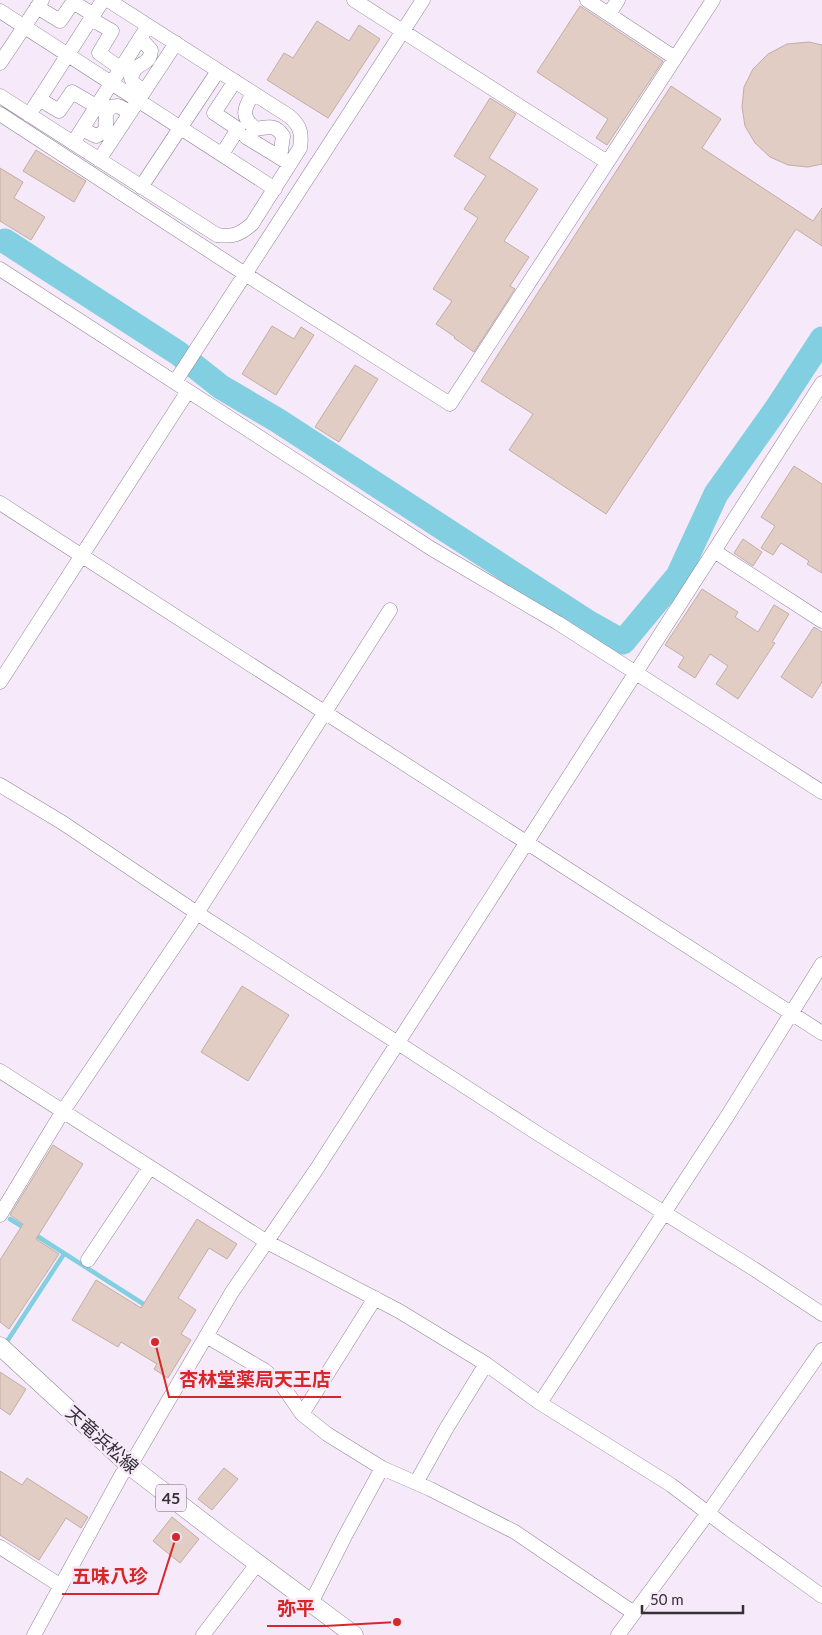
<svg xmlns="http://www.w3.org/2000/svg" width="822" height="1635" font-family="Lato,'Noto Sans JP',sans-serif">
<style>
.lines{fill:none;stroke-linecap:round;stroke-linejoin:round}
.stream{stroke:#82cfe1;stroke-width:4.5}
.river{stroke:#82cfe1;stroke-width:25}
.building{fill:#e1cdc3;stroke:#c2aea5}
.minor-casing{stroke:#8f8594;stroke-width:15}
.major-casing{stroke:#8f8594;stroke-width:19}
.minor{stroke:#fff;stroke-width:14}
.major{stroke:#fff;stroke-width:18}
.labels{text-anchor:middle;stroke-width:5;stroke-linejoin:round;paint-order:stroke}
.shield{fill:#f5e9fa;stroke:#6e6871;stroke-width:1}
.shield-label{font-size:16px;font-weight:bold;fill:#343036}
.street-label{font-size:18px;fill:#343036;stroke:#f5e9fa}
.leader{fill:none;stroke:#d62828;stroke-width:2}
.callout-dot{fill:#d62828;stroke:#f5e9fa;stroke-width:2}
.callout-label{font-size:19px;text-anchor:middle;font-weight:bold;fill:#d62828;stroke:#f5e9fa;stroke-width:5;stroke-linejoin:round;paint-order:stroke}
</style>
<rect width="100%" height="100%" fill="#f5e9fa"/>
<g class="lines">
<path class="stream" d="M10,1219l16,10
M34,1234l114,73
M8,1340l56,-86"/>
<path class="river" d="M5,241l173,112 43,34 56,33 312,203 34,19 55,-66 38,-82 61,-86 45,-69"/>
</g>
<path class="building" d="M580,6l83,55 -56,84 -11,-7 12,-19 -71,-47z
M317,21l32,20 10,-16 21,14 -52,79 -61,-38 17,-27 9,5z
M809,42l13,3v119l-14,3 -20,-2 -18,-8 -15,-14 -10,-17 -3,-19 2,-20 9,-18 15,-15 19,-10z
M671,86l50,33 -19,29 111,73 9,-13v38l-26,-17 -190,285 -97,-64 24,-36 -52,-33z
M490,98l26,16 -27,44 49,31 -34,52 25,16 -19,29 5,3 -41,63 -20,-14 1,-1 -19,-13 16,-23 -19,-12 45,-71 -14,-9 22,-33 -32,-20z
M36,150l50,31 -12,21 -51,-31z
M0,168l23,14 -9,16 31,19 -14,23 -31,-19z
M272,326l22,13 7,-12 13,8 -38,60 -34,-21z
M355,365l23,14 -39,63 -24,-15z
M794,466l28,18v89l-15,-9 2,-3 -28,-18 -8,12 -12,-7 14,-22 -14,-9z
M743,539l19,13 -9,14 -19,-13z
M702,589l36,23 -3,5 23,15 16,-27 15,9 -17,28 3,1 -37,56 -22,-15 12,-18 -18,-12 -15,24 -17,-11 6,-10 -19,-12z
M814,627l8,5v50l-10,16 -31,-21z
M242,986l47,29 -41,66 -47,-29z
M53,1145l30,19 -47,75 23,15 -50,75 -9,-7v-62l23,-36 -13,-9z
M197,1219l40,25 -10,15 -18,-11 -31,50 18,12 -15,24 10,6 -23,38 -14,-9 3,-5 -36,-22 -3,5 -46,-27 24,-40 45,28z
M0,1372l26,17 -16,26 -10,-7z
M224,1468l14,11 -26,31 -14,-11z
M0,1471l22,14 5,-7 61,39 -7,11 -15,-10 -27,42 -39,-25z
M172,1517l27,22 -19,24 -27,-22z"/>
<g class="lines">
<defs>
<path id="minor" d="M354,0l253,162
M587,0l88,58
M37,7l23,14 13,-19 21,13
M0,11l275,178
M609,14l9,-14
M91,19l21,12 -13,22 21,15
M140,38l11,12c-1,14 -8,11 -16,19 0,1 -4,7 -4,8l2,6 11,8
M0,63l42,-63
M253,93c-9,16 -13,24 3,36 13,-2 19,-5 27,7l-3,22
M0,96l217,139c16,2 22,0 35,-11l48,-76c2,-14 1,-22 -11,-32l-181,-116
M39,99l20,12 13,-19 24,14
M0,114l245,160 205,130 263,-404
M29,115l74,-115
M82,129l14,7c14,-6 9,-10 10,-23l5,-6 7,-1 12,6
M246,137l41,25
M73,143l75,-117
M222,154l16,-25 -24,-16 21,-32
M99,160l77,-117
M141,187l77,-116
M0,269l432,280 126,74 264,169
M175,382l248,-382
M0,503l822,530
M714,551l108,70
M0,682l188,-291
M0,785l63,38 134,90 343,222 214,134 68,45
M0,1071l267,171 132,69 87,53 54,39 131,82 58,44 93,67
M0,1215l63,-104 134,-198 193,-303
M88,1260l62,-93
M206,1336l58,34 18,15 20,29 25,20 55,34 48,21 85,43 119,81
M540,1403l188,-288 94,-151
M302,1414l73,-116
M416,1483l30,-54 40,-65
M0,1547l61,39
M311,1603l34,-67 37,-68
M34,1635l88,-161 8,-8 102,-174 84,-122 506,-787
M203,1635l54,-71
M618,1635l90,-122 114,-163"/>
<path id="major" d="M0,1346l130,120 99,76 125,93"/>
</defs>
<use href="#minor" class="minor-casing"/>
<use href="#major" class="major-casing"/>
<use href="#minor" class="minor"/>
<use href="#major" class="major"/>
</g>
<g class="labels">
<rect class="shield" x="156" y="1484.5" width="30" height="27" rx="4"/>
<g class="shield-label">
<text x="171" y="1504">45</text>
</g>
<g class="street-label">
<text transform="translate(102 1440) rotate(42)" y="6">天竜浜松線</text>
</g>
</g>
<path class="leader" d="M155 1342L169 1397H341M176 1537L158 1594H62M397 1622L325 1626H267"/>
<g class="callout-dot">
<circle cx="155" cy="1342" r="5"/>
<circle cx="176" cy="1537" r="5"/>
<circle cx="397" cy="1622" r="5"/>
</g>
<g class="callout-label">
<text x="255" y="1386">杏林堂薬局天王店</text>
<text x="110" y="1583">五味八珍</text>
<text x="296" y="1615">弥平</text>
</g>
<path d="M642 1605v8h101v-8" fill="none" stroke="#343036" stroke-width="2.5"/>
<text x="650" y="1605" font-size="15" fill="#343036" stroke="#f5e9fa" stroke-width="4" paint-order="stroke">50 m</text>
</svg>
